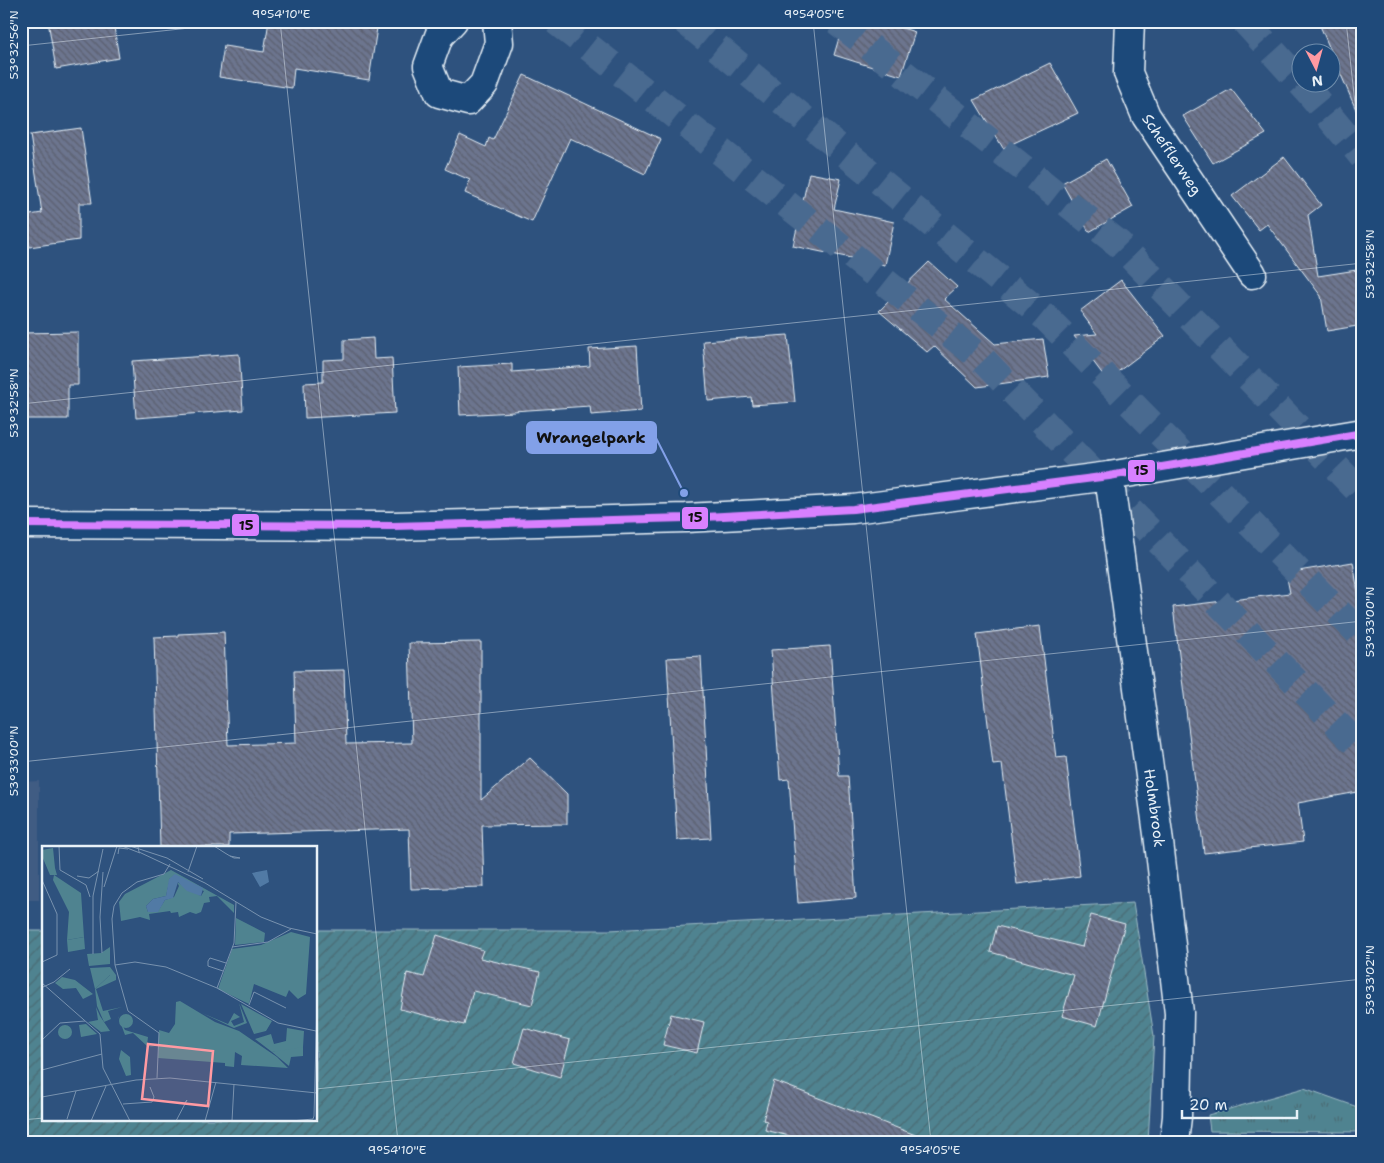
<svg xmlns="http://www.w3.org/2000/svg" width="1384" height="1163" font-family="'Shantell Sans',sans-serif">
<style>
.built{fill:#415c83}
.grass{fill:url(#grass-tufts);stroke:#9cbac4}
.garden{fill:url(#garden-furrows);stroke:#9cbac4}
.building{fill:url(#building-back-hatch);stroke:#e8f1f8}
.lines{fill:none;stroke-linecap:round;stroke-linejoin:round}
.highway-tunnel{stroke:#4a6a90;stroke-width:28;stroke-dasharray:28 14;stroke-linecap:butt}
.minor-casing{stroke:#e8f1f8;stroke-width:31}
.minor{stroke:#1f4a7a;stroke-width:28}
.bus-1-casing{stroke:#1f4a7a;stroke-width:11}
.bus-1{stroke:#d880ff;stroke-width:8}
.ticks{fill:none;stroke:#e8f1f8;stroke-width:1;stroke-opacity:0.45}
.labels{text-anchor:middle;stroke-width:4;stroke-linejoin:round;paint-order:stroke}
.street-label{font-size:15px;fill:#e8f1f8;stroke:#1f4a7a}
.inset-road{fill:none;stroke:#7892af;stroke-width:1}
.view{fill:#ff9aa2;fill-opacity:0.15;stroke:#ff9aa2;stroke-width:2.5}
.inset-edge{fill:none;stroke:#e8f1f8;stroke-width:2.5}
.leader{fill:none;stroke:#82a0e8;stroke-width:2}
.callout-dot{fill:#82a0e8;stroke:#1f4a7a;stroke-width:2}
.callout{fill:#82a0e8;stroke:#82a0e8;stroke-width:2}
.callout-label{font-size:16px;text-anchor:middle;font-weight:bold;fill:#111}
.line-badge{stroke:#1f4a7a;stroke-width:2}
.pale-badge-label{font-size:14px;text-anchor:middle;font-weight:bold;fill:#111}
.neatline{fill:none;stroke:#e8f1f8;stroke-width:2}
.ticks-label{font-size:12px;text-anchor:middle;fill:#e8f1f8}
</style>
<defs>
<pattern id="grass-tufts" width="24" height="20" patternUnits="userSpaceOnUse" patternTransform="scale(1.25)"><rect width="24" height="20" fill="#4f8390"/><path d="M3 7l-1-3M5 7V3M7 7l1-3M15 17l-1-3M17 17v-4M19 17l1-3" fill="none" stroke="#4b6b74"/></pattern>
<pattern id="garden-furrows" width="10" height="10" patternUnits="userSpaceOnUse" patternTransform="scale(1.25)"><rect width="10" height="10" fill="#4f8390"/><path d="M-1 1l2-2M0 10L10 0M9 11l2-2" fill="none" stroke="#4b6b74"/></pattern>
<pattern id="building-back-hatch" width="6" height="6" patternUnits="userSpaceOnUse" patternTransform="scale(1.25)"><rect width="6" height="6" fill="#6c748e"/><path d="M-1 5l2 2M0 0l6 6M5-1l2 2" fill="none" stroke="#5b606f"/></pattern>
</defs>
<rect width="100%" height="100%" fill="#2e527e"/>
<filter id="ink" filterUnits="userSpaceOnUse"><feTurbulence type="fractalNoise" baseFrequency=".02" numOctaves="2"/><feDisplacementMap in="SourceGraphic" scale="10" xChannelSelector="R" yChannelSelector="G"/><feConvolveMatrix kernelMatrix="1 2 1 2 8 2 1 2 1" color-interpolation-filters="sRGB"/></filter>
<g filter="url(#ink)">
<path class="built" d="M39,781v119h-18v-118z"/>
<path class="grass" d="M1304,1088l59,21v23l-153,-1 -2,-16z"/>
<path class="garden" d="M1133,903l21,133 -6,106h-1127v-211h23v188h272v-189h293z"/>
<path class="building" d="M48,21h65l6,37 -63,11z
M269,21h109l-9,59 -75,-12 -2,20 -73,-11 5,-31 40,6z
M844,21h36l35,11 -14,44 -67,-21z
M1318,21h45v105z
M1050,63l28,50 -75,35 -29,-48z
M524,75l137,64 -16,35 -75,-36 -38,84 -67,-29 5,-13 -25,-11 15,-34 26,12 3,-9 4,2z
M1231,89l35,45 -53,29 -30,-47z
M81,128l11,75h-13v37l-50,7 -5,-31 18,-3 -12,-78z
M1284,157l37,48 -13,10 10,61 45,-7v56l-36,6 -6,-35 -54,-72 -8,6 -27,-34z
M1106,159l27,48 -44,25 -27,-49z
M809,173l32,6 -7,30 60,13 -9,43 -92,-19z
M929,262l28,25 -13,12 51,45 48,-5 6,38 -72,10 -43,-41 -7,6 -48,-41z
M1121,280l44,56 -58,44 -33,-44 23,-2 -17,-23z
M78,332v53h-10v34h-47v-86z
M788,335l7,67 -43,3 -1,-8 -43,4 -5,-60z
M373,338l1,21 18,-1 3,55 -90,5 -1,-35 19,-1v-22l21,-1v-19z
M637,346l4,65 -50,4 -1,-9 -77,5 1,1 -54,3 -2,-48 54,-3v8l78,-6 -1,-17z
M239,354l4,56 -107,8 -4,-57z
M1353,562l10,60v169l-65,12 5,39 -99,11 -31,-246 117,-14 -4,-20z
M1040,626l16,132 10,-1 14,119 -63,8 -15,-120 -9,1 -16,-131z
M224,632l4,113 68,-2 -2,-72 50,-1 2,74 66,-1 -3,-100 72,-1v158l49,-42 37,36v30l-85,1 2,62 -73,2 -2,-60 -180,5v13h-69l-6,-210 24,-1v-2z
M830,646l9,130h9l8,122 -58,5 -9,-124 -9,1 -9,-130z
M701,656l10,182 -34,2 -10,-182z
M1091,915l34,9 -28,102 -35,-10 12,-41 -84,-23 7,-26 85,21z
M437,935l46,15 -3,8 60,14 -8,33 -59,-14 -9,34 -64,-16 7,-36 17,4z
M671,1014l33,8 -7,31 -34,-8z
M524,1028l46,12 -10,37 -46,-14z
M774,1081l152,58v3h-112l-49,-12 2,-9 -4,-1z"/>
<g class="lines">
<path class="highway-tunnel" d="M556,21l426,338 381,392
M685,21l360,296 318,320
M837,21l282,223 244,251
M1245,21l65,72 53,64"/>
<defs>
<g id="minor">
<path d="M453,21l-14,15 -11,30 11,27 29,8 16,-17 15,-41 -2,-22"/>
<path id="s1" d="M1130,21l-2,52 18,43 106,158"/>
<path id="s2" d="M1109,476l49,358 21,179 -2,104 -3,25"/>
<path d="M21,524l372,2 293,-8 167,-9 256,-33 254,-43"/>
</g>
</defs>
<use href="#minor" class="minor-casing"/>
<use href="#minor" class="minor"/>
<defs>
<path id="bus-1" d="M21,524l372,2 293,-8 167,-9 256,-33 254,-43"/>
</defs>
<use href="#bus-1" class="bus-1-casing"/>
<use href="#bus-1" class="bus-1"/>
</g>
</g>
<path class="ticks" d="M280,21l118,1121M813,21l118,1121M1346,21l17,156M21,46l234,-25M21,404l1342,-141M21,762l1342,-141M316,1089l1047,-110M21,1120l23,-2"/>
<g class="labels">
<g class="street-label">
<text dy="5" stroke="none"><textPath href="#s1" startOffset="145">Schefflerweg</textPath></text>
<text dy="5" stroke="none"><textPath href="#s2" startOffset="335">Holmbrook</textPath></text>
</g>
</g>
<g transform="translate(42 846)">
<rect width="275" height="275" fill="#2e527e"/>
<path d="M11,2l2,20 2,7h-7l-8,-19v-6zM42,91l1,12 -17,3 -1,-12zM68,101v17l-21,2 -2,-12 14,-1zM68,129h6v5l-20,9 7,22 19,-4 -14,4 3,8 -7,3 -7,-16 -2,-17zM20,131l13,3 18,14 -10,5 -7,-11 -13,1 -8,-6zM197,157l8,20 -13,5 -32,-15 26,11 6,-11 6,4 -9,4 3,5 10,-4zM76,170l7,14 23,7 -1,8 9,2 -9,-1 -14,-13 -8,2zM44,178l10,9 1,1 -16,3 -2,-12zM79,204l9,7 1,18 -5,1 -7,-17z" fill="#4f8390"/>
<path d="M16 186a7 7 0 1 1 14 0a7 7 0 1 1-14 0Z" fill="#4f8390"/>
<path d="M129,24l63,35v8l-17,-17 -8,1 1,5 -6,1 -3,9 -5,2 -6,-2 -11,5 -1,-5 -7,1 -1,-2 -21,3 1,6 -10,-3 -19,4 -2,-19 6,-8zM128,32l34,13 -3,5 -24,-14 2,4 -5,11 -9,3 -7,11 -10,1 -2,-6 7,-7 13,-3zM68,121l6,8h-6l-15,14 -5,-21zM54,161l4,9 10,15 -9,1 -13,-10 10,-2zM77 175a7 7 0 1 1 14 0a7 7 0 1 1-14 0Z" fill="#4f8390" fill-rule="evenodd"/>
<path d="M12,29l27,18 3,44 -17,3 2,-28 -16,-32zM194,72l29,15 -1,9 -29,3zM249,86l19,5 -4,57 -8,5 -9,-9 -3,7 -32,-13 -5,20 -31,-15 14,-40 29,-4zM138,155l35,21 24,9 -4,15 4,-15 38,26 11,11 -47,-3 1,-9 -7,-4 -1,15 -9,-1v-3l-67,-5 1,-28 10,3 6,-9 1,-22zM199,158l31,17 -6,10 -12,3zM249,200l12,1v9l-12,1 -2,9 -17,-14z" fill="#4f8390"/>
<path d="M245,182l17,3 -1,16 -31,5 -17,-13 16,-5 3,10 12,-3z" fill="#4f8390"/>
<path d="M225,24l2,12 -9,5 -8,-14zM133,28l28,14 -2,8 -14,-5 -9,-9 -5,16 -8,2 -7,12h-10l-2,-6 7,-7 13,-3 3,-17z" fill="#517aa5"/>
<path class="inset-road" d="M17,0l1,24 26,15 4,12M65,0h15l18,7M88,0l37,12 36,21M172,0l11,7 5,3 4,2h6l-10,-2M96,1l1,5 66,31 56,34 28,11 28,6M76,8l1,-6 9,1M146,26l9,-26M35,30l12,2 10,-7M0,34l15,34v41l-15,7M62,41l13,-41M190,101l36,-5 23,-13M60,107l-2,-36 3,-45M51,108v-58l10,-47M73,119l20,-3 31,5 51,21M181,125l-15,-5v-5l2,-3 16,5M0,137l58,51 3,34 27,53M1,141l11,-5 16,-13M175,142l61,35 38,8M175,142l17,-45 2,-41M207,159l5,-13 32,16M0,194l18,-17 25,-2M0,224l60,-16M115,232l2,-45 -31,-22 -13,-46 -3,-46 2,-13 8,-13 15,-11 27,-8 6,-10M0,251l94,-17 34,-2 147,15M81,258l29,-2 2,-5 -4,-10M25,273l9,-28M49,275l15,-35M134,275l11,-21 -3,4M163,275l11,-39M190,275l2,-37M249,275l22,-2 1,-3 3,-116"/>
<path class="view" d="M106,198l65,7 -5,55 -66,-7z"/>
<rect width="275" height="275" class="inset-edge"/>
</g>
<path class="leader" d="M684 493L656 438"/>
<circle class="callout-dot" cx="684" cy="493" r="5"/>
<rect class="callout" x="527" y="422" width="129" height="31" rx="5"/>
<g class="callout-label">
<text x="591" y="443">Wrangelpark</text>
</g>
<g class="line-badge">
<rect x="1127" y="459" width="29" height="24" rx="5" fill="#d880ff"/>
<rect x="681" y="506" width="28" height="24" rx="5" fill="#d880ff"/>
<rect x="231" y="513" width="29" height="24" rx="5" fill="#d880ff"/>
</g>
<g class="pale-badge-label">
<text x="1141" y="475">15</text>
<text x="695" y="522">15</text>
<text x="246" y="530">15</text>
</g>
<rect width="1384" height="1163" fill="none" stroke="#1f4a7a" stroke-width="55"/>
<g transform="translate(1316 68) rotate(174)"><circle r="24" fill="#1f4a7a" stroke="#6f8dac"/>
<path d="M0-4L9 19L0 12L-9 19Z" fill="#ff9aa2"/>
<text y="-8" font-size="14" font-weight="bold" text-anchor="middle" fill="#e8f1f8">N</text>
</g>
<path d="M1182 1110v8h115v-8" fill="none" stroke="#e8f1f8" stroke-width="2.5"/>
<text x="1189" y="1110" font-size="15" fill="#e8f1f8" stroke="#1f4a7a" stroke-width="4" paint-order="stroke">20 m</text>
<rect x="28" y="28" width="1328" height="1108" class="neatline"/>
<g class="ticks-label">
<text x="281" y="18">9°54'10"E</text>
<text x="814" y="18">9°54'05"E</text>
<text transform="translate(14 45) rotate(-90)" y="4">53°32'56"N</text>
<text transform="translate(1370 264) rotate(-90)" y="4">53°32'58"N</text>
<text transform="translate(14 403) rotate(-90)" y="4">53°32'58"N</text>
<text transform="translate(1370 622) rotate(-90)" y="4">53°33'00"N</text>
<text transform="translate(14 761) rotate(-90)" y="4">53°33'00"N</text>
<text transform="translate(1370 980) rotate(-90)" y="4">53°33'02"N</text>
<text x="397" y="1154">9°54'10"E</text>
<text x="930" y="1154">9°54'05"E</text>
</g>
</svg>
